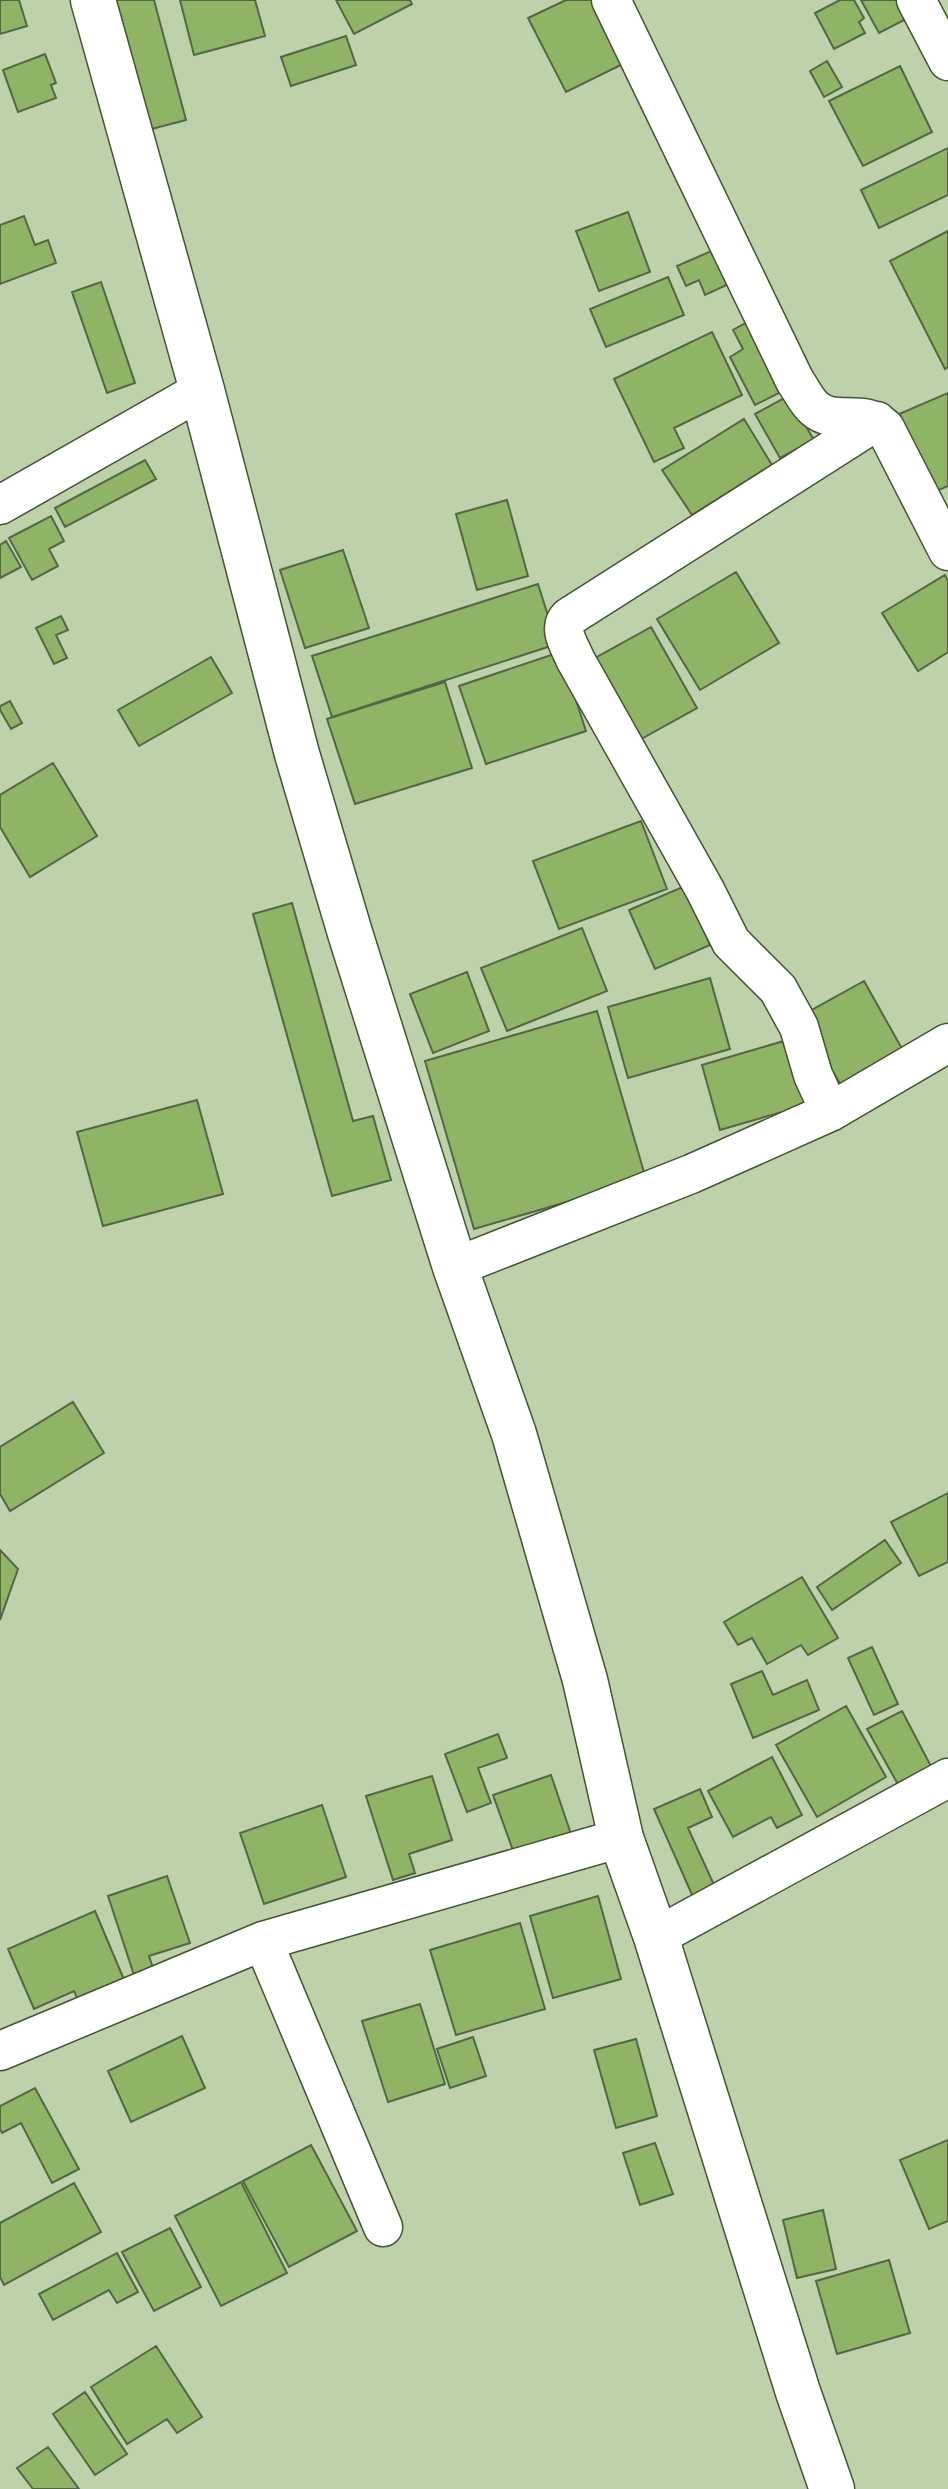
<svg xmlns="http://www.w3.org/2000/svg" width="948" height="2489" font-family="Quicksand,sans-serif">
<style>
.building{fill:#8fb466;stroke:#556645;stroke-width:2}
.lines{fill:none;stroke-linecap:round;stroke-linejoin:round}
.street-casing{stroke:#445433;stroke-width:41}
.secondary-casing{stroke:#445433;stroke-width:47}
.street{stroke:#fff;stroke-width:38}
.secondary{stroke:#fff;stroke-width:44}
</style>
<rect width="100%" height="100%" fill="#bdd1ab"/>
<path class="building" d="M0,0h19l8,26 -27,8z
M109,0h45l32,120 -42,11z
M180,0h75l10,36 -71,19z
M336,0h74l2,4 -58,30z
M566,0h32l31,61 -63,31 -38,-74z
M840,0h14l10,18 -5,4 6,11 -31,16 -19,-36z
M861,0h39l10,17 -31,16z
M346,36l10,29 -65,21 -10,-29z
M45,54l11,29 -5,2 5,13 -38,14 -15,-42z
M827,61l15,26 -18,10 -14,-26z
M900,66l32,66 -69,34 -34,-65z
M948,148v47l-69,33 -18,-38z
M628,212l22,60 -51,19 -23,-60z
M24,216l11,29 13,-5 8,23 -56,21v-59z
M948,231v136l-3,2 -55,-108z
M716,249l15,34 -26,12 -6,-15 -13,6 -9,-20z
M668,277l16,38 -78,32 -16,-38z
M101,282l34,101 -28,10 -35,-101z
M751,320l36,69 -32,16 -25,-48 13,-8 -10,-19z
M712,332l30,63 -68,33 10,20 -30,14 -40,-83z
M948,393v93l-16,7 -33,-79z
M788,396l26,44 -34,18 -25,-44z
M744,419l28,46 -80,50 -30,-45z
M145,460l11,19 -91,48 -10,-19z
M507,500l21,76 -51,14 -21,-76z
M51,516l13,25 -15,8 9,17 -26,14 -23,-42z
M6,541l15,26 -21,11v-33z
M343,550l26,78 -64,20 -25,-78z
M736,572l43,71 -79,47 -43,-71z
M945,575l3,6v71l-30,19 -36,-58z
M538,584l19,60 -225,73 -20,-61z
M61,616l7,14 -12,5 11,23 -13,6 -18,-36z
M651,627l46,81 -63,35 -46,-81z
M560,652l26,79 -100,33 -27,-78z
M211,657l21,36 -93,53 -21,-36z
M445,682l27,86 -117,36 -28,-85z
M10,701l12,22 -11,6 -11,-19v-4z
M53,763l44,73 -67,41 -30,-50v-32z
M641,821l26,68 -108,40 -26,-68z
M685,886l25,59 -55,24 -26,-59z
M292,903l61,218 20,-5 18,64 -59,16 -79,-282z
M582,928l25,63 -100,40 -26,-63z
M467,972l22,59 -56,22 -23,-59z
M710,978l20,71 -102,29 -20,-71z
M864,981l41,73 -62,35 -42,-73z
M597,1011l49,168 -172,50 -49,-168z
M787,1040l19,65 -86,25 -18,-65z
M197,1100l26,94 -120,32 -26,-94z
M73,1402l31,51 -94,58 -10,-17v-47z
M948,1493v69l-29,14 -28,-54z
M885,1540l16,23 -69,47 -15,-23z
M0,1550l18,19 -18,51z
M802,1577l36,61 -30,17 -7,-10 -34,19 -15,-26 -14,7 -14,-23z
M872,1647l26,57 -24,11 -26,-57z
M762,1671l11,24 34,-15 12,30 -66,28 -22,-54z
M846,1706l40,71 -69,40 -41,-72z
M902,1711l31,59 -33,18 -33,-59z
M498,1734l9,24 -29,10 13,35 -24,9 -22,-58z
M772,1757l30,58 -25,13 -6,-11 -38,20 -25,-46z
M551,1775l21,62 -57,19 -22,-61z
M432,1776l20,64 -43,14 6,19 -22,7 -27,-84z
M700,1789l12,28 -24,11 27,59 -22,10 -39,-88z
M322,1805l24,72 -82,27 -24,-71z
M167,1876l23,67 -41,13 4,12 -19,7 -26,-79z
M598,1896l23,83 -68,19 -23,-82z
M95,1911l33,78 -46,20 -8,-18 -40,18 -26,-60z
M520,1923l25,86 -89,26 -26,-85z
M420,2004l25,80 -57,18 -26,-81z
M182,2036l23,52 -74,34 -23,-51z
M473,2037l13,39 -36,12 -13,-39z
M636,2039l21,77 -41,12 -22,-78z
M35,2088l44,81 -27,14 -31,-60 -19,10 -2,-4v-23z
M948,2140v81l-19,8 -29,-69z
M655,2143l18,51 -33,11 -17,-52z
M311,2145l46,86 -68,36 -46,-86z
M241,2182l46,91 -66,33 -46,-90z
M74,2183l27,49 -97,53 -4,-8v-54z
M823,2210l13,59 -39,9 -14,-58z
M170,2228l31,59 -47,24 -32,-59z
M117,2253l21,39 -21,11 -8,-13 -56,30 -14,-26z
M889,2260l21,73 -73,21 -21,-73z
M156,2346l46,71 -25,16 -10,-14 -40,25 -36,-57z
M85,2392l42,62 -32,21 -42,-61z
M48,2447l31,42h-46l-16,-21z"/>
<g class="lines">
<defs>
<path id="street" d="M611,0l184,381c6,8 11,20 19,27 21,19 48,-1 71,20l63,123
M916,0l32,61
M0,505l202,-115
M830,1112l-17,-37 -14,-48 -21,-38 -47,-47 -26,-52 -130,-231c-5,-13 -18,-30 -6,-42l308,-196
M455,1267l236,-93 139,-62 118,-69
M656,1937l292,-159
M263,1941l120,286
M0,2051l263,-110 358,-103"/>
<path id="secondary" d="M93,0l109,390 95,364 53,179 105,334 59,167 71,246 36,158 35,99 142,455 34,97"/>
</defs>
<use href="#street" class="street-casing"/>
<use href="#secondary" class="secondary-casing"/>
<use href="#street" class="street"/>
<use href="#secondary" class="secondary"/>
</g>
</svg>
